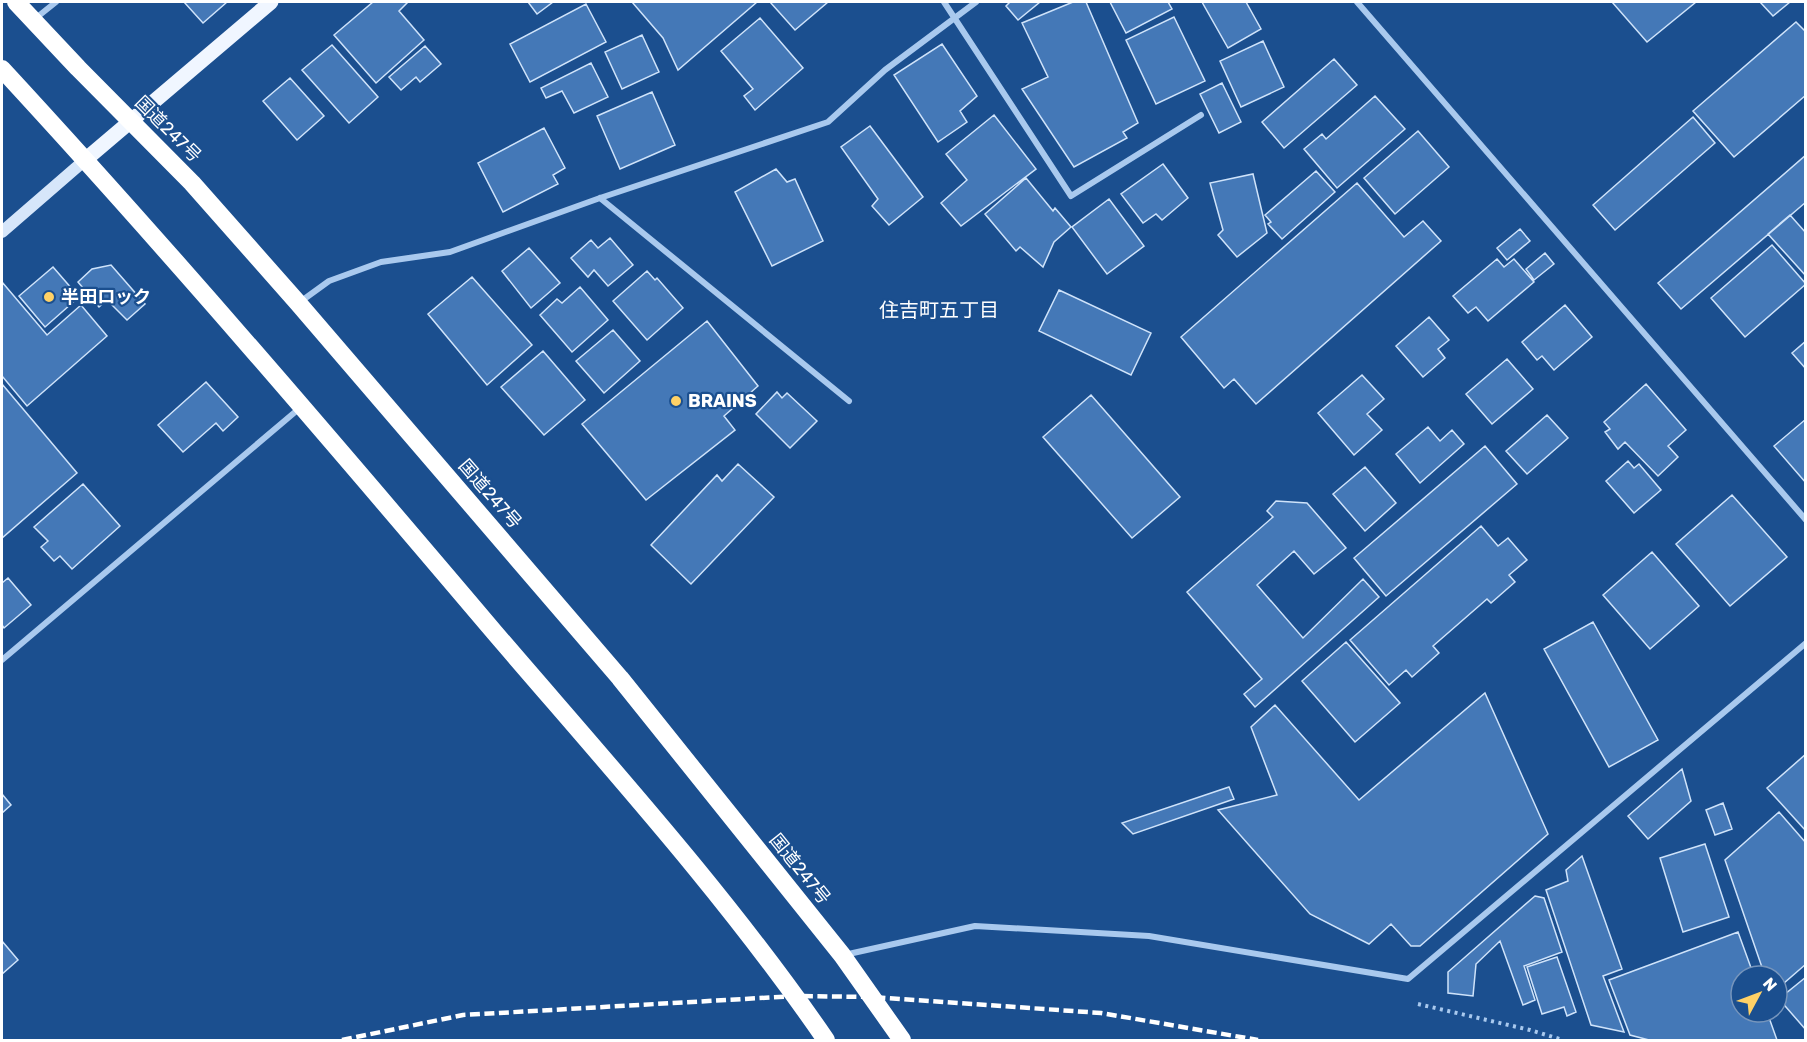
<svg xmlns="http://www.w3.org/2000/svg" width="1807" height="1042" font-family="Rubik,'Noto Sans JP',sans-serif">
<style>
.building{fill:#4478b7;stroke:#cfe3fa;stroke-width:1.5}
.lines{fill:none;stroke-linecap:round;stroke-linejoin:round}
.path{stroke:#a9c9ee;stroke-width:4;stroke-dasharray:3 4.5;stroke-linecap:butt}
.street{stroke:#a9c9ee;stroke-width:6}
.secondary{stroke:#d6e6fa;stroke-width:12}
.primary{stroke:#f0f6ff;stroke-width:15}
.highway{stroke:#fff;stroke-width:18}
.rail{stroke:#fff;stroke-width:4.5;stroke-dasharray:10 4.5;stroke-linecap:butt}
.poi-dot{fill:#ffd166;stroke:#1b4f8f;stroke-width:2}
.labels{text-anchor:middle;stroke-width:4.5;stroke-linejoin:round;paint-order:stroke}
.street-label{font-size:18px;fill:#fff;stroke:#1b4f8f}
.poi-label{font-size:18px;font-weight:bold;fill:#fff;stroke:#1b4f8f;text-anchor:start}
.neighbourhood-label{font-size:20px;fill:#fff;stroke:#1b4f8f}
</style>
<rect width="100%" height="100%" fill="#1b4f8f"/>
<path class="building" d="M184,2h43l-24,21z
M373,2h35l-9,9 25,29 -48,43 -42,-48z
M528,2h25l-16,12z
M632,2h125l-79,68 -15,-32z
M770,2h58l-33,28z
M1010,2h30l-22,18 -12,-14z
M1073,2h13l52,121 -15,9 4,6 -53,29 -52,-78 26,-12 -26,-54z
M1110,2h58l4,7 -46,24z
M1202,2h44l15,27 -33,19z
M1612,2h84l-49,40z
M1760,2h30l-17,14z
M586,4l20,38 -76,40 -20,-38z
M1174,17l31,64 -49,23 -30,-64z
M760,18l43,50 -48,42 -11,-14 9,-7 -32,-38z
M1796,22l10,10v63l-72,62 -41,-46z
M642,35l17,37 -37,17 -17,-37z
M1263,41l21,46 -43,20 -21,-46z
M942,44l35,52 -17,15 7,11 -29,20 -44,-67z
M332,45l46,52 -29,26 -47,-53z
M425,46l16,18 -21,18 -4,-5 -15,13 -12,-13z
M1334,59l23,26 -73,63 -22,-26z
M591,63l17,34 -34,16 -12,-22 -16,7 -5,-10z
M290,78l34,38 -27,24 -34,-39z
M1222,83l19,39 -22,11 -19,-39z
M652,92l23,53 -55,24 -23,-53z
M1375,96l30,33 -68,59 -33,-39 18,-15 4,5z
M994,115l42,54 -75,57 -20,-23 26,-23 -21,-26z
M1693,117l22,26 -100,87 -22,-25z
M870,126l53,71 -34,28 -17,-19 6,-7 -37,-52z
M544,128l21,40 -12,7 5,9 -55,28 -25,-49z
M1418,131l31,36 -54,47 -31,-36z
M1806,155v47l-125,107 -23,-26z
M1163,164l25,34 -26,22 -6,-6 -13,9 -22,-29z
M776,169l11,13 8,-3 28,62 -51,25 -37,-74z
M1316,171l19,21 -53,47 -14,-15 3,-2 -6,-7z
M1253,174l14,59 -30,24 -19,-22 5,-5 -13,-47z
M1026,178l27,33 2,-3 16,19 -17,15 -11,25 -23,-20 -4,4 -31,-37z
M1357,183l47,54 19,-16 18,20 -185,163 -22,-25 -10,9 -43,-51z
M1109,199l35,47 -37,28 -35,-47z
M1790,215l16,18v43l-38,-42z
M1520,229l10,12 -23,19 -10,-12z
M610,238l23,27 -25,21 -14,-16 -6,7 -17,-19 20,-18 7,8z
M1772,245l34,39 -61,53 -34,-39z
M529,248l31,35 -29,25 -29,-37z
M1545,253l9,11 -20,16 -8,-11z
M1497,259l7,8 10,-8 20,23 -46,39 -12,-14 -8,6 -15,-17z
M111,265l34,39 -18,16 -20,-20 -8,7 -21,-25 14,-13z
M53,267l26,30 -34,30 -26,-31z
M647,271l8,9 2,-2 26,30 -36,32 -34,-39z
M472,277l60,68 -45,40 -59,-71z
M2,282l45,53 34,-30 26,31 -80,70 -25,-30z
M580,287l28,33 -36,32 -32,-37 17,-16 5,4z
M1059,290l92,43 -20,42 -92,-44z
M1565,305l27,32 -38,33 -12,-14 -5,4 -15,-18z
M1429,317l20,23 -11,9 7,9 -22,19 -27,-31z
M707,321l51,65 -34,30 11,14 -89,70 -64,-76z
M613,330l27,31 -36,32 -28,-32z
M1806,341v28l-14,-16z
M543,351l42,49 -41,35 -43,-48z
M1507,359l26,30 -41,35 -26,-30z
M1362,375l22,24 -17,15 15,16 -28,25 -36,-42z
M206,382l32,35 -15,14 -7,-8 -33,29 -25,-27z
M2,384l75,89 -75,65z
M1646,384l40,46 -18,16 10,11 -20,19 -33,-34 -7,7 -13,-17 5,-3 -6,-7z
M777,392l5,6 5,-5 30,28 -27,27 -34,-34z
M1091,395l89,102 -48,41 -89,-101z
M1547,415l21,23 -41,36 -21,-23z
M1806,419v64l-32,-37z
M1428,427l12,14 12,-11 12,14 -44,39 -24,-29z
M1485,446l32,38 -131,112 -32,-38z
M1628,461l6,7 5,-4 22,26 -27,23 -28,-32z
M738,464l36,33 -83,87 -40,-39 66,-70 5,6z
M1365,467l31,36 -31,28 -32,-37z
M83,484l37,42 -48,43 -12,-13 -6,5 -13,-14 7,-6 -14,-14z
M1732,495l55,62 -57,49 -54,-62z
M1276,501l31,2 39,45 -32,26 -20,-23 -37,34 46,53 60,-59 16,18 -124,110 -11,-13 18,-15 -75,-87 86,-75 -6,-6z
M1481,526l17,20 10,-8 19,22 -18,15 6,7 -24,21 -4,-4 -54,47 6,7 -27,24 -6,-7 -17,15 -39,-45z
M1652,552l47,54 -49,43 -47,-54z
M8,578l23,27 -27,23 -2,-3v-42z
M1593,622l65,118 -49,27 -65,-118z
M1346,642l54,61 -45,39 -53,-61z
M1485,693l63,141 -128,112h-9l-20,-22 -22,20 -59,-30 -92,-104 59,-15 -26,-68 24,-22 84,95z
M1806,754v77l-39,-43z
M1682,769l9,32 -43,38 -20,-23z
M1229,787l5,12 -101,35 -11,-11z
M2,794l9,11 -9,8z
M1723,803l9,26 -17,6 -9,-25z
M1779,812l27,31v121l-29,25v-13h-12l-40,-116z
M1705,844l24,73 -46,15 -23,-74z
M1582,856l40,113 -19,7 21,56 -33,-7 -45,-135 22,-9 -2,-11z
M1535,896l9,2 18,54 -38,14 11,34 -12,5 -23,-64 -24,23 -3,32 -25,-3v-21z
M1738,932l16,44h-13v36h26l10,28h-128l-19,-5 -21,-55z
M2,941l16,19 -16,14z
M1557,957l19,55 -9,4 -3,-9 -22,7 -15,-47z
M1806,977v53l-27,-31z"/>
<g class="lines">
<path class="path" d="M1418,1004l112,26 33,10"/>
<path class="street" d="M944,2l127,194 130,-81
M1357,2l449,518
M36,18l20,-16
M600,198l249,203
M300,302l29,-21 52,-19 69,-10 150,-54 228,-76 57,-52 91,-68
M2,660l299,-253
M844,955l131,-29 174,10 259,43 398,-336"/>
<path class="secondary" d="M2,232l83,-72"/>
<path class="primary" d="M85,160l186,-158"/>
<path class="highway" d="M16,2l62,66 114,115 106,120 322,375 222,277 60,85
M2,69c169,183 331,373 493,564 114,133 232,263 331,407"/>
<path class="rail" d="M342,1040l121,-25 333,-19 75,1 230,16 157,27"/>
</g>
<g class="poi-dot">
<circle cx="49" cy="297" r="6"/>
<circle cx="676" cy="401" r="6"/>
</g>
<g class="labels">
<g class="street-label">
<text transform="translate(168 129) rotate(45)" y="6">国道247号</text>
<text transform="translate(490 494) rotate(49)" y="6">国道247号</text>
<text transform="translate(800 869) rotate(51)" y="6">国道247号</text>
</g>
<g class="poi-label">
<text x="61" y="303">半田ロック</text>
<text x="688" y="407">BRAINS</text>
</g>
<g class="neighbourhood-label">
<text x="939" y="317">住吉町五丁目</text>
</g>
</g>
<rect width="1807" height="1042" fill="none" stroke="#ffffff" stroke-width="6"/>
<g transform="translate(1759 994) rotate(49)"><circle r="28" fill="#1b4f8f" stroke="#7695bc" stroke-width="1.5"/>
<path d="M0-4.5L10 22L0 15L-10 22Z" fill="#ffd166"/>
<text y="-9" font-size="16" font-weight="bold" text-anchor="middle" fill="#ffffff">N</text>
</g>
</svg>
